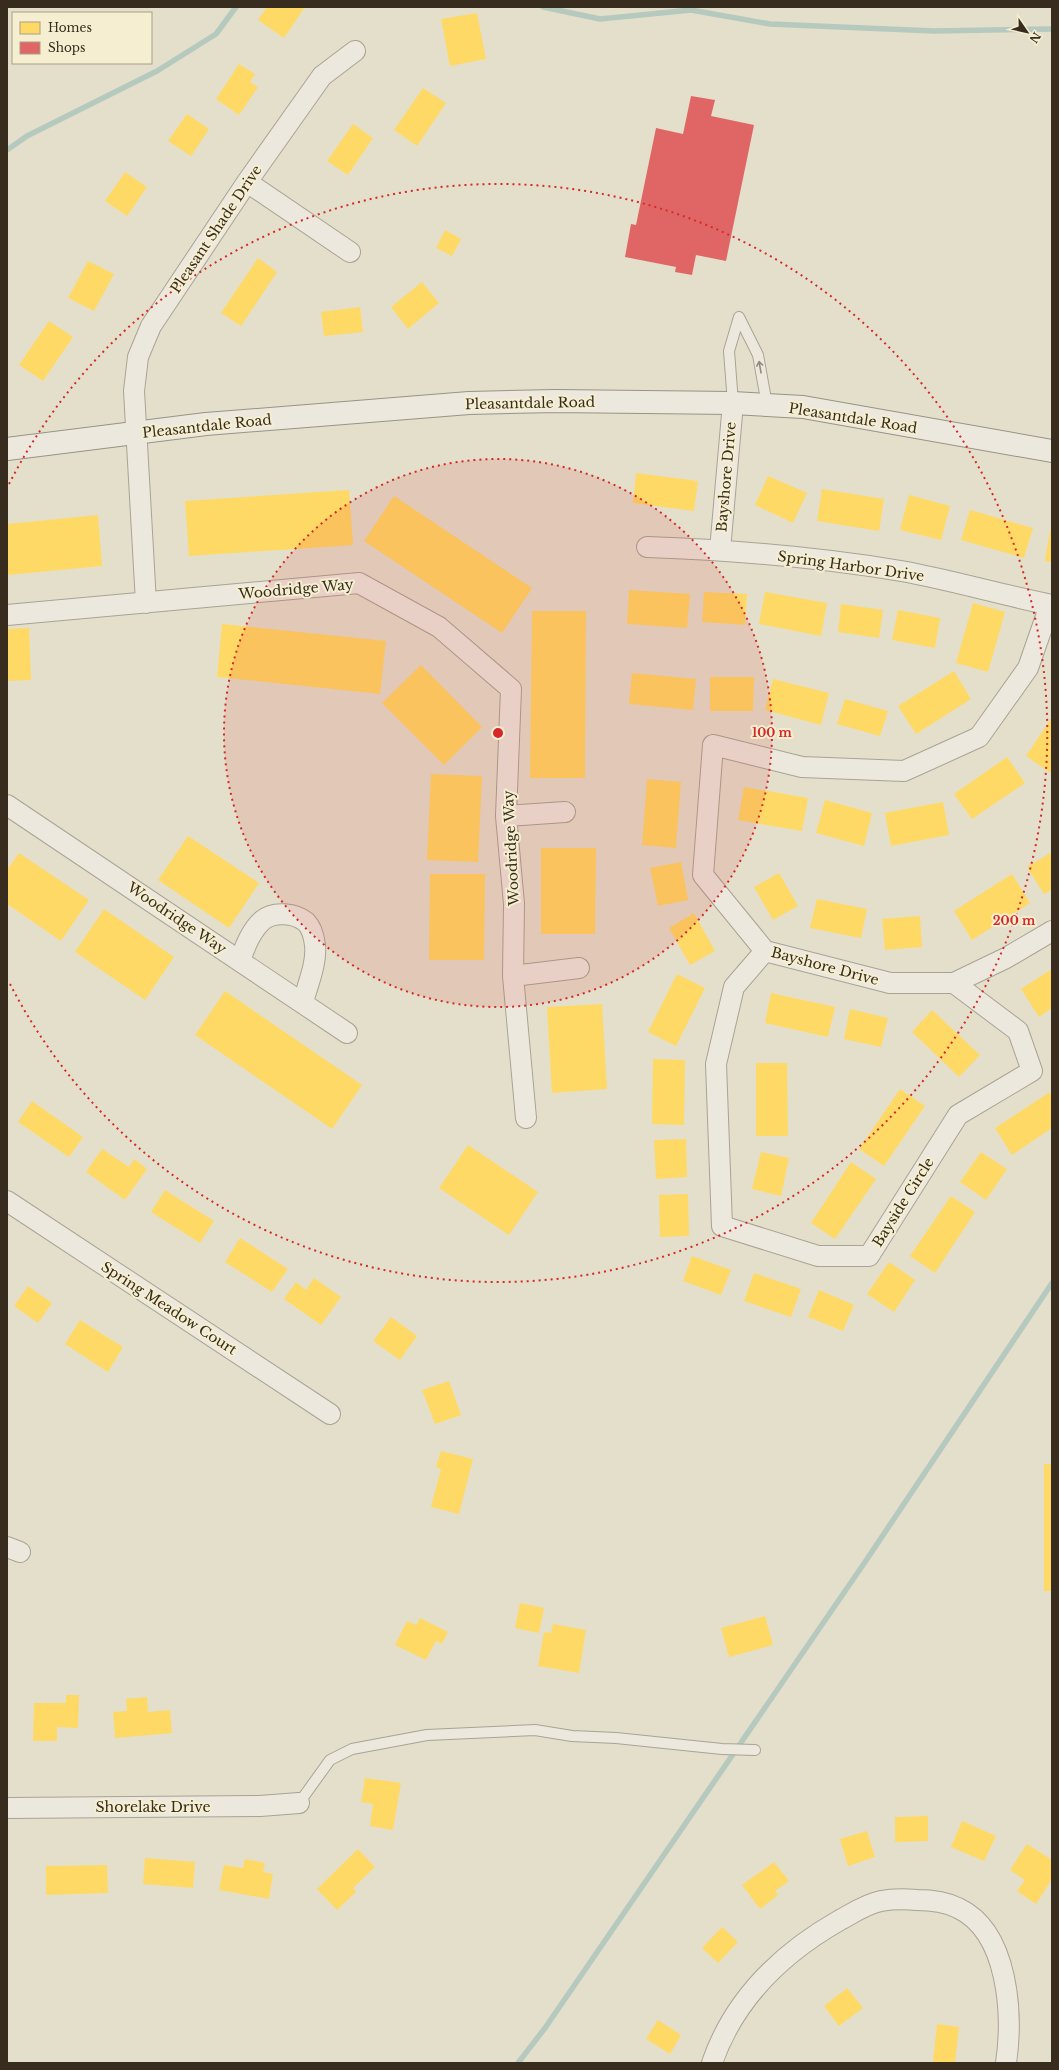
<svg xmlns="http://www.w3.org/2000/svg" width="1059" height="2070" font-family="'Libre Baskerville',serif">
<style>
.homes{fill:#ffd966}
.shops{fill:#e06666}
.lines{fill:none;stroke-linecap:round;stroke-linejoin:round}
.stream{stroke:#b6c9bf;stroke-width:5.5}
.service-casing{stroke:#a9a394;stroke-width:12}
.minor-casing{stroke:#a9a394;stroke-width:22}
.secondary-casing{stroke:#989384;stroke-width:24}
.service{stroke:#ece8dd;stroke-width:10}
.minor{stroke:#ece8dd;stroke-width:20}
.secondary{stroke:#ece8dd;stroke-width:22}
.oneway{stroke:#928a7d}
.ring{fill:none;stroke:#d62828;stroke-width:2;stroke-dasharray:2 4}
.labels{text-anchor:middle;stroke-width:4;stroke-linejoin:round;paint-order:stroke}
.street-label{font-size:14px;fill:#372c1d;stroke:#f5eed0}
.centre{fill:#d62828;stroke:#f5eed0;stroke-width:2}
.ring-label{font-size:12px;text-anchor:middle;font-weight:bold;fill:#d62828;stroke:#f5eed0;stroke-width:4;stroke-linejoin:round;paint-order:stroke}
</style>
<rect width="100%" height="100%" fill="#e4dfca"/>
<path class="homes" d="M267,7h38l-21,31 -26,-18z
M477,13l9,46 -36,7 -9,-47z
M239,64l16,10 -5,8 8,5 -19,28 -23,-16z
M423,88l23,15 -29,43 -23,-16z
M187,114l22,15 -18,27 -23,-15z
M353,124l20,14 -25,37 -21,-14z
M125,172l22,15 -20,29 -22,-15z
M445,230l16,9 -9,17 -16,-8z
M258,258l19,14 -36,54 -20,-13z
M88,261l26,13 -20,37 -26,-13z
M422,282l17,21 -31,26 -17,-22z
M360,307l3,25 -39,4 -3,-24z
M49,321l24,16 -30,44 -24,-16z
M636,473l62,8 -4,30 -61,-8z
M768,476l39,17 -14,30 -38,-18z
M822,489l62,10 -5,32 -62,-10z
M349,490l4,55 -164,11 -4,-55z
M909,495l41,11 -9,34 -41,-10z
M394,496l138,92 -30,45 -138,-92z
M970,510l63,18 -9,30 -63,-18z
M98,515l4,51 -95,9v-51z
M1050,530h2v32l-7,-1z
M629,590l61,4 -3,34 -60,-4z
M704,592l43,2 -2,31 -43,-3z
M765,592l62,11 -6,33 -62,-12z
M973,603l32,9 -17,60 -32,-9z
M841,604l42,6 -4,28 -41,-6z
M898,610l42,8 -5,30 -43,-8z
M532,611h54l-1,167h-55z
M222,624l164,17 -6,53 -163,-17z
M29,628l2,52 -24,1v-52z
M421,665l61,62 -38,38 -62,-62z
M954,671l17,28 -55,35 -18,-28z
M632,673l64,6 -3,31 -64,-6z
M710,677h44l-1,34h-43z
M773,679l56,14 -8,32 -56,-15z
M845,699l43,12 -8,25 -43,-12z
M1052,717v57l-26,-18z
M1007,757l18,26 -53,36 -18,-25z
M431,774l51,2 -4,86 -51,-2z
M647,779l34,3 -5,66 -34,-3z
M744,787l64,11 -6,33 -64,-11z
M825,800l47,13 -8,33 -48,-13z
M943,802l6,33 -58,11 -6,-33z
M188,836l71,47 -30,45 -71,-48z
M541,848h55l-1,86h-54z
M1052,852v38l-8,4 -17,-27z
M19,853l70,47 -28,41 -54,-37v-34z
M681,862l7,38 -30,6 -8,-38z
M779,873l19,33 -25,14 -19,-33z
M430,874h55l-1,86h-55z
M1012,874l18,29 -58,37 -18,-29z
M817,899l50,10 -6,29 -51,-10z
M104,909l70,48 -29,43 -70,-48z
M694,913l21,38 -25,14 -21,-37z
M920,916l2,31 -37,3 -3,-31z
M1052,969v39l-13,9 -18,-28z
M677,974l28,14 -29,58 -28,-14z
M225,991l137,94 -30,44 -137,-94z
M771,993l64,14 -7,30 -63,-14z
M602,1004l5,85 -55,4 -5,-86z
M850,1009l38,9 -7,29 -37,-8z
M932,1010l48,45 -21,22 -47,-45z
M653,1059l32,1 -1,65 -32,-1z
M756,1063h31l1,73h-32z
M900,1089l25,17 -41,60 -25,-17z
M1050,1092l2,4v32l-40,27 -17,-27z
M32,1101l51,36 -14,20 -51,-35z
M686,1139l1,38 -31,2 -2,-39z
M468,1145l70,47 -29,43 -70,-47z
M102,1149l27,18 5,-8 13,10 -22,31 -39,-28z
M761,1152l28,6 -8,38 -29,-7z
M981,1152l26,17 -21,31 -26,-18z
M851,1162l25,17 -41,60 -24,-16z
M165,1190l49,31 -14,22 -49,-31z
M688,1194l1,42 -29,1 -1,-42z
M951,1196l24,16 -40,61 -25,-17z
M240,1238l48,31 -16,23 -47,-30z
M692,1256l39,14 -10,25 -38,-14z
M889,1262l26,18 -21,32 -27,-18z
M754,1273l47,16 -10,28 -47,-16z
M314,1278l27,19 -20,28 -37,-26 12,-17 10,8z
M28,1286l24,17 -14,20 -24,-17z
M819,1290l35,15 -11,26 -35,-14z
M391,1317l26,19 -17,24 -27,-19z
M80,1320l43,27 -15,25 -43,-28z
M449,1381l12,34 -26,9 -13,-34z
M441,1451l32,8 -14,55 -28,-7 10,-38 -5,-2z
M1044,1464h8v127h-8z
M520,1603l24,5 -5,25 -24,-5z
M765,1616l8,29 -44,12 -8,-29z
M420,1618l28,14 -6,12 -6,-3 -10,19 -31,-15 12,-24 9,4z
M553,1624l33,6 -7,43 -41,-7 6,-34 7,1z
M66,1695h13l-1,33 -21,-1v14h-24l1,-38h32z
M147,1697l1,15 22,-2 2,23 -57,5 -2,-26 14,-1 -1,-12z
M365,1778l36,5 -8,47 -23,-4 3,-22 -12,-2z
M928,1816v25l-33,1v-25z
M962,1821l34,15 -12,25 -33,-14z
M867,1831l8,26 -27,9 -8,-27z
M1027,1844l25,16v19l-16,25 -19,-13 8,-11 -15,-10z
M358,1849l17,18 -22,21 3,4 -19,18 -20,-21z
M145,1858l50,4 -2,26 -50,-4z
M245,1859l20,4 -2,9 10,2 -4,25 -50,-9 5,-25 19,3z
M774,1862l15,19 -14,10 3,4 -18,14 -18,-24z
M107,1865l1,28 -62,2v-29z
M722,1927l16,15 -20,21 -16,-15z
M847,1988l16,20 -24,18 -15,-20z
M658,2020l23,15 -11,19 -24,-15z
M937,2024l22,3 -4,36 -22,-1z"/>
<path class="shops" d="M691,96l24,4 -4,16 43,9 -28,136 -30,-6 -4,20 -17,-3 1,-5 -51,-10 6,-33 5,1 20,-97 27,6z"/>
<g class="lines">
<path class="stream" d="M543,7l57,12 91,-9 79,14 164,7 118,-2
M7,150l20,-14 130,-65 59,-37 20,-27
M518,2063l27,-35 320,-466 187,-279"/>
<defs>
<path id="service" d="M739,317l19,38 9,50
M733,403l-4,-52 10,-34
M299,1803l31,-43 22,-11 75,-14 108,-5 37,6 44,2 106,11 33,1"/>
<path id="minor" d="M247,182l103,70
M647,547c85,3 170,10 254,24 51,9 100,24 151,34
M720,550l13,-147
M146,603l-12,-212 4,-34 13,-31 96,-144 75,-106 33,-25
M1050,605l-22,63 -49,69 -75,34 -102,-4 -89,-22 -10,130 62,76 125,32h64l52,-25 46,-27
M7,615l352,-32 80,44 72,62 -5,127 8,88 -1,72 13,142
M7,805l340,228
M506,816l59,-4
M765,951l-31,36 -18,77 6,162 96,30h51l89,-141 74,-44 -14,-40 -64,-48
M240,960c5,-13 11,-30 23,-40 11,-9 32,-7 43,2 6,6 8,15 9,23 2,18 -7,39 -12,57
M513,976l66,-8
M7,1201l323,213
M7,1547l13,5
M7,1808l253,-2 39,-3
M712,2063c22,-64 70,-110 128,-143 13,-7 26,-16 41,-19 11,-2 24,-2 36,-1 14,0 29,2 41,8 51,24 55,107 48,155"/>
<path id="secondary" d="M7,449l199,-25 263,-21 86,-2 178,2 70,4 249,44"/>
</defs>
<use href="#service" class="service-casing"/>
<use href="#minor" class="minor-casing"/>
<use href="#secondary" class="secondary-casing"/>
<use href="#service" class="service"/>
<use href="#minor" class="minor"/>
<use href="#secondary" class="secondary"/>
</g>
<defs><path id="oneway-shaft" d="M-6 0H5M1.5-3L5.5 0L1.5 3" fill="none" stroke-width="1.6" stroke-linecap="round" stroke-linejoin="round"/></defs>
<use class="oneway" href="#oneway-shaft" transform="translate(760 367) rotate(-100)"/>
<circle cx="498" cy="733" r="274" fill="#d62828" fill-opacity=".12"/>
<g class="ring">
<circle cx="498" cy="733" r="274"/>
<path d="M9 484A549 549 0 1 1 9 982"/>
</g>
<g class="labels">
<g class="street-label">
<text transform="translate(216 229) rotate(-56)" y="5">Pleasant Shade Drive</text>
<text transform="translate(530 403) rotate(-1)" y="5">Pleasantdale Road</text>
<text transform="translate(853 418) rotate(9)" y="5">Pleasantdale Road</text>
<text transform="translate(207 426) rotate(-6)" y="5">Pleasantdale Road</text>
<text transform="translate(726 477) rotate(-85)" y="5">Bayshore Drive</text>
<text transform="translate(851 566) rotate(8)" y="5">Spring Harbor Drive</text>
<text transform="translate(296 589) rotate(-5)" y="5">Woodridge Way</text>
<text transform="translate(511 848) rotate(-93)" y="5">Woodridge Way</text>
<text transform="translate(177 918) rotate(34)" y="5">Woodridge Way</text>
<text transform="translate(825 966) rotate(15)" y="5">Bayshore Drive</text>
<text transform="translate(903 1202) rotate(-58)" y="5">Bayside Circle</text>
<text transform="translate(169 1308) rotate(33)" y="5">Spring Meadow Court</text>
<text x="153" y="1812">Shorelake Drive</text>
</g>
</g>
<circle cx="498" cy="733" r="6" class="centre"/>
<g class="ring-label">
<text x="772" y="737">100 m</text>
<text x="1014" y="925">200 m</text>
</g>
<rect width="1059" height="2070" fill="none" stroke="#372c1d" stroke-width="16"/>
<rect x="12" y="12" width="140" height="52" fill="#f5eed0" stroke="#a9a088"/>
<rect x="20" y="22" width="20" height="12" fill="#ffd966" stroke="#a9a088"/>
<text x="48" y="32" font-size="12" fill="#372c1d">Homes</text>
<rect x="20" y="42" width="20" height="12" fill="#e06666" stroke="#a9a088"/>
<text x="48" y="52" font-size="12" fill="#372c1d">Shops</text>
<g transform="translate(1027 32) rotate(124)" stroke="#f5eed0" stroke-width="3" paint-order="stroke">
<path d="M0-3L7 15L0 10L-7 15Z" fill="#372c1d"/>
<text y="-6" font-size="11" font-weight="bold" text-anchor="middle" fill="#372c1d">N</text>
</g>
</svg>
